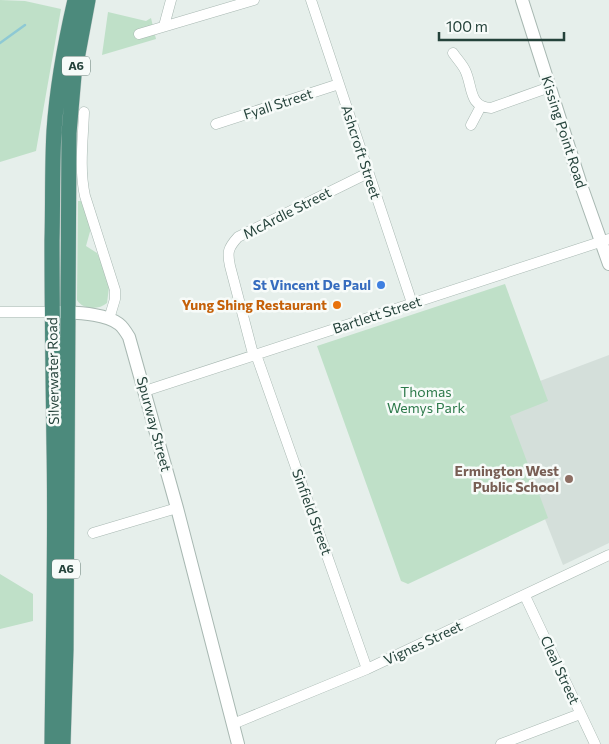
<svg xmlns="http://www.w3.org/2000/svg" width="609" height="744" font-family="Commissioner,sans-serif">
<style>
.built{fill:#d4dfda}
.green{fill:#bfe0c8}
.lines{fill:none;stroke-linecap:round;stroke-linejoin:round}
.stream{stroke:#8ec9d4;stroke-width:2.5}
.minor-casing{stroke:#a8b8b2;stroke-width:11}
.tertiary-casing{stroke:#a8b8b2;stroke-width:14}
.trunk-casing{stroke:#c2cac8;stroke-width:16}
.minor{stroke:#fff;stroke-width:10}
.tertiary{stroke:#fff;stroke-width:12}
.trunk{stroke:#4c8a7c;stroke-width:15}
.shop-dot{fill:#3f7fe0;stroke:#f7fbf9;stroke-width:2}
.food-dot{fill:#e8710a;stroke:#f7fbf9;stroke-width:2}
.education-dot{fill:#8d6e63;stroke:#f7fbf9;stroke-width:2}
.labels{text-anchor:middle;stroke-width:5;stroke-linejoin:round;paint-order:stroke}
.shield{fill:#f7fbf9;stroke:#637a73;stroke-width:1}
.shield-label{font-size:12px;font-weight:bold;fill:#24423a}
.street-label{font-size:14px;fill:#24423a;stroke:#f7fbf9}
.shop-label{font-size:14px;font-weight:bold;fill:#366cbe;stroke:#f7fbf9;text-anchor:end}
.food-label{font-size:14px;font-weight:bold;fill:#c56008;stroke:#f7fbf9;text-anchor:end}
.park-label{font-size:14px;fill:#2d7a4b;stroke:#f7fbf9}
.education-label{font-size:14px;font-weight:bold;fill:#785e54;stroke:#f7fbf9;text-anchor:end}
</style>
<rect width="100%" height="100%" fill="#e6efeb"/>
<path class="built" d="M609,355v188l-46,22 -59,-150 36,-34z"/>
<path class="green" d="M0,0l25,1 36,8 -25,142 -36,11z
M108,12l38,9 5,-3 5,21 -54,16z
M78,201h4l9,27 -5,18 11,7 5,11 7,23 -2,16c-8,7 -24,7 -30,-3z
M505,284l43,117 -38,15 38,102 -140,66 -7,-3 -84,-235z
M0,574l33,20v27l-33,8z"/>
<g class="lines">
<path class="stream" d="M0,43l25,-18"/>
<defs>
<path id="minor" d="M311,0l101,303
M164,26l7,-26
M139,34l115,-34
M453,53c4,6 9,11 12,17 8,16 3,37 26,38l59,-21
M84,112c-1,28 -5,57 1,84l30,94v9l-6,20
M216,124l123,-40
M471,125l10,-19
M0,312h52
M145,391l464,-152
M93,533l84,-25
M525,596l70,148
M367,669l-109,-309 -6,-10 -22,-84c-3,-14 -2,-18 8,-29l130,-64
M233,724l134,-55 242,-114
M501,744l79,-30"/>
<path id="tertiary" d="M522,0l59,185 28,79
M59,312c17,1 46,1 60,12 4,3 7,8 10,13l48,171 61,236"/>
<path id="trunk" d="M52,744c1,-100 4,-199 2,-299 -1,-68 -2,-136 -2,-204 1,-37 0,-74 2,-110 3,-44 11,-88 21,-131
M63,744l3,-95 3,-516 5,-58 14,-75"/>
</defs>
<use href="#minor" class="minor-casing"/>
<use href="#tertiary" class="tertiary-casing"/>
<use href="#trunk" class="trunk-casing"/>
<use href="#minor" class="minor"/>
<use href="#tertiary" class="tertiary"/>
<use href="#trunk" class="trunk"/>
</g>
<circle class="shop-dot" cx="381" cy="285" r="5"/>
<circle class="food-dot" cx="337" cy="305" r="5"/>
<circle class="education-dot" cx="569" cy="479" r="5"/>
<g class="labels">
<g class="shield">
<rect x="62" y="56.5" width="28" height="19" rx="4"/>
<rect x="52" y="559.5" width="28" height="19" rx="4"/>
</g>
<g class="shield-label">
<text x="76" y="70">A6</text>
<text x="66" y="573">A6</text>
</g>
<g class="street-label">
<text transform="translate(278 104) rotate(-18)" y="5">Fyall Street</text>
<text transform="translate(564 132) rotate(72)" y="5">Kissing Point Road</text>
<text transform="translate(361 152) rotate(72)" y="5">Ashcroft Street</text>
<text transform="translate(287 213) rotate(-27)" y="5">McArdle Street</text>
<text transform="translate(377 315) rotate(-18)" y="5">Bartlett Street</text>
<text transform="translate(53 371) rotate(-91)" y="5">Silverwater Road</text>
<text transform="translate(154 424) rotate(75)" y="5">Spurway Street</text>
<text transform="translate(312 512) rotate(70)" y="5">Sinfield Street</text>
<text transform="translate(423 643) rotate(-25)" y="5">Vignes Street</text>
<text transform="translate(560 670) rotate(65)" y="5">Cleal Street</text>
</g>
<g class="shop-label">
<text x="371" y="290">St Vincent De Paul</text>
</g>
<g class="food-label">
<text x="327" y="310">Yung Shing Restaurant</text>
</g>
<g class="park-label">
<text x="426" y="397">Thomas<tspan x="426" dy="16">Wemys Park</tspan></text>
</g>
<g class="education-label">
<text x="559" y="476">Ermington West<tspan x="559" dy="16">Public School</tspan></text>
</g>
</g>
<path d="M439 32v8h125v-8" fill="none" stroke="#24423a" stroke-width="2.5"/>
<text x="446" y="32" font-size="15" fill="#24423a" stroke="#f7fbf9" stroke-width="4" paint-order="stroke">100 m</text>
</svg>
